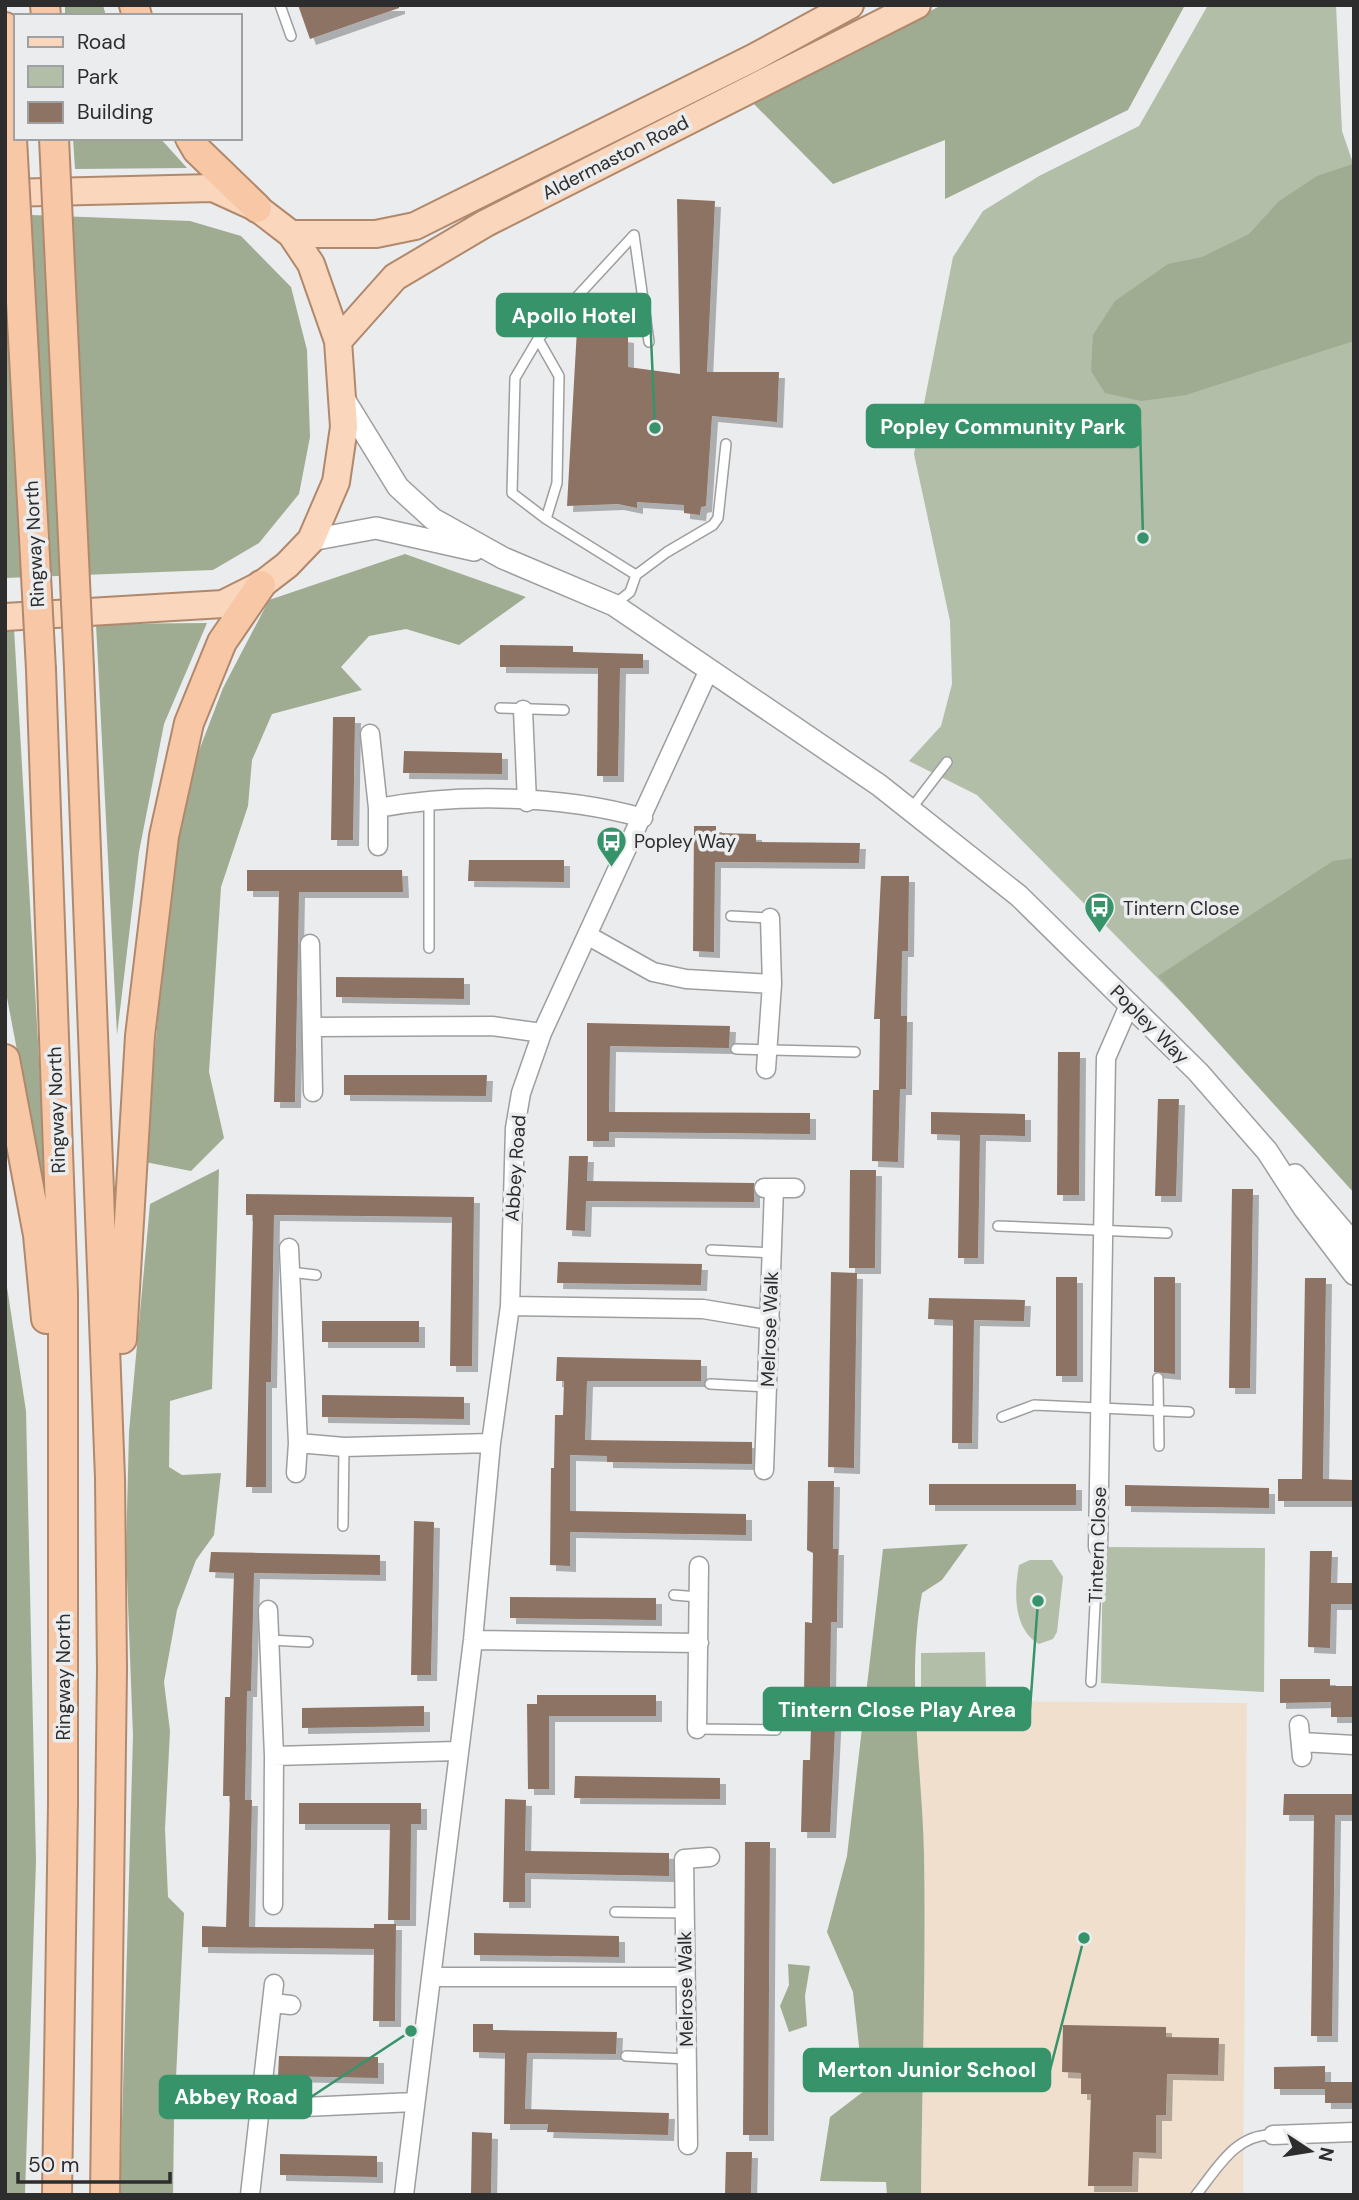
<svg xmlns="http://www.w3.org/2000/svg" width="1359" height="2200" font-family="'DM Sans',sans-serif">
<style>
.education{fill:#f1dfce}
.green{fill:#b3bea8}
.forest{fill:#9fac92}
.building{fill:#8d7364;filter:url(#shadow)}
.lines{fill:none;stroke-linecap:round;stroke-linejoin:round}
.service-casing{stroke:#9d9e9f;stroke-width:12}
.minor-casing{stroke:#9d9e9f;stroke-width:21}
.tertiary-casing{stroke:#9d9e9f;stroke-width:24}
.primary-casing{stroke:#b0896d;stroke-width:30}
.trunk-casing{stroke:#b0896d;stroke-width:32}
.service{stroke:#fff;stroke-width:9}
.minor{stroke:#fff;stroke-width:18}
.tertiary{stroke:#fff;stroke-width:21}
.primary{stroke:#fad6bc;stroke-width:26}
.trunk{stroke:#f8c8a6;stroke-width:28}
.trunk-bridge-casing{stroke:#b0896d;stroke-width:32;stroke-linecap:butt}
.trunk-bridge{stroke:#f8c8a6;stroke-width:28}
.labels{text-anchor:middle;stroke-width:7;stroke-linejoin:round;paint-order:stroke}
.street-label{font-size:19px;fill:#2d2d2e;stroke:#ebecee}
.poi-label{font-size:19px;fill:#2d2d2e;stroke:#ebecee;text-anchor:start}
.leader{fill:none;stroke:#36936a;stroke-width:2.5}
.callout-dot{fill:#36936a;stroke:#ebecee;stroke-width:2.5}
.callout{fill:#36936a;stroke:#36936a;stroke-width:2.5}
.callout-label{font-size:21px;text-anchor:middle;font-weight:bold;fill:#fff}
</style>
<defs>
<filter id="shadow"><feDropShadow dx="6" dy="6" stdDeviation="0" flood-color="#0004"/></filter>
</defs>
<rect width="100%" height="100%" fill="#ebecee"/>
<path class="education" d="M914,1701l333,2 -4,492h-322l3,-342z"/>
<path class="green" d="M1208,5h128l6,126 12,35v1026l-101,-117 -276,-280 -68,-34 32,-35 11,-42 -2,-63 -36,-167 39,-197 30,-46 56,-35 100,-50z
M1103,1547l162,1 -1,144 -163,-9z
M1030,1560h22l11,17 -6,55 -4,7 -14,5c-26,-15 -25,-52 -20,-79z
M985,1652l1,35 -65,1v-35z"/>
<path class="forest" d="M65,5h38l3,11h-41z
M942,5h243l-57,105 -183,89v-59l-112,44 -81,-82z
M73,138h87l27,30 -112,1z
M1353,164l1,177 -168,54 -45,6 -36,-8 -14,-22 2,-36 22,-34 53,-37 34,-7 47,-23 30,-33 38,-25z
M5,214l185,7 51,15 50,51 16,63 3,87 -11,57 -40,49 -46,27 -208,8z
M405,554l121,43 -67,48 -53,-16 -37,7 -28,31 21,23 -90,24 -20,46 -4,46 -27,81 -12,185 15,66 -33,33 -46,-9 24,-269 18,-111 36,-94 46,-88z
M207,623l-43,101 -25,128 -22,183 -21,-411z
M5,628h9l34,586 -43,-227z
M1354,858v335l-196,-217 175,-115z
M219,1169l-7,220 -42,12 -1,66 13,8 39,-2 -7,62 -18,25 -19,50 -13,72 6,49 -5,98 3,68 16,16 -10,206 -1,76h-53l13,-459 -7,-186 3,-118 21,-228z
M5,1274l21,137 10,450 -11,334h-20z
M968,1544l-26,36 -20,13c-16,87 0,173 2,261 2,113 -2,227 -3,341h-34l-1,-13 -66,-1 10,-64 34,-26 -11,-99 -26,-60 20,-76 36,-307z
M788,1964l22,2 -5,30 2,30 -18,6 -9,-26 9,-21z"/>
<path class="building" d="M298,5h101v3l-89,31z
M677,199l38,2 -8,171h72l-2,50 -65,-6 -6,90 -5,1 -1,8 -16,-2v-8l-47,-3v6l-19,-4 -51,2 10,-177 51,8v30l52,7z
M500,645l73,1v6l70,2v14h-23l-2,108h-21l1,-108 -98,-1z
M333,717h22l-2,123h-22z
M404,751l98,2v21l-99,-1z
M694,826h22v7l40,1v8l104,1 -1,20 -144,-1 -1,90 -21,-1z
M469,860h95v22l-96,-1z
M247,870h155l1,22h-104l-4,210h-21l5,-211h-32z
M881,876h28l-1,75h-6l-1,65h6l-1,73h-6l-2,73 -26,-1 1,-71h6l1,-71h-6z
M336,977l128,1v21l-128,-2z
M587,1023l143,3 -1,22 -119,-2 -1,66 201,1v21l-201,-2v9h-22z
M1058,1052h22l-1,143h-22z
M344,1075h143l-1,21 -142,-1z
M1158,1099h21l-3,97h-21z
M931,1112l94,2v22l-45,-1 -2,123h-20l2,-123 -29,-1z
M569,1156h19l-1,25 167,2v19l-168,-1 -1,30 -19,-1z
M850,1170h26l-1,98h-26z
M1232,1189h21l-3,199h-21z
M246,1194l228,3 -2,169h-22l2,-149 -178,-2 -3,167h-5v105h-20l7,-272h-7z
M558,1262l144,2 -1,21 -144,-2z
M831,1272l26,1 -3,195 -26,-1z
M1056,1277h21v99h-21z
M1154,1277h21v97l-21,-2z
M1305,1278h21l-3,201 29,1v21h-74v-22h24z
M929,1298l96,2 -1,21 -50,-1 -2,123h-20l1,-123 -25,-1z
M322,1321h97v21h-97z
M557,1357l144,3v21h-114l-2,59 167,2v22l-145,-2v-6l-37,-1v56l176,3v21l-176,-3v34l-20,-1 1,-97h3l1,-53h8l1,-34h-8z
M322,1395l142,2v22l-142,-2z
M808,1481h26l-1,68h5l-1,73h-6l-1,66h7l-7,144h-29l2,-72h7l2,-66h-8l1,-72 7,1 1,-70 -6,-3z
M929,1484h147v21h-147z
M1125,1485l144,3v20l-144,-2z
M414,1521l20,1 -3,153h-20z
M1310,1551h22l-1,32h23v21h-23l-1,44 -22,-1z
M211,1552l169,3v20l-126,-2 -3,118h-4l-2,109h7l-3,127 125,1v-4h22l-1,97h-22l1,-72 -172,-2v-21l24,1 4,-131h-7l2,-99h5l4,-124 -25,-1z
M510,1597l146,1v22l-146,-2z
M1280,1679h50v7h24v31h-23v-15l-51,1z
M537,1695h119v21h-107v73h-21l-1,-85h10z
M424,1706v20l-122,2v-20z
M575,1776l145,2v21l-146,-1z
M1284,1794h70v21h-19l-3,221h-21l3,-221h-31z
M505,1799l21,1 -1,51 144,2v23l-144,-3v29h-22z
M299,1803h122v21h-10l-1,96h-22l2,-96h-91z
M745,1842h25l-2,293h-25z
M474,1933l145,3v21l-145,-2z
M473,2024h20v6l124,2 -1,22 -89,-1 -2,56 144,4 -1,22 -121,-3 1,-8h-44l1,-71 -32,-1z
M1063,2025l103,2v10l53,1 -1,37 -51,-1 -1,41h-10v38l-23,-1 -1,34h-44l3,-92h-10v-21l-19,-1z
M279,2056l99,1v21l-100,-2z
M1325,2066v16h29v21h-29v-14h-51v-22z
M472,2132l20,1 -1,62h-20z
M726,2152h26l-1,43h-26z
M280,2154l97,2v21l-97,-2z"/>
<g class="lines">
<defs>
<path id="service" d="M280,5l11,31
M538,339l21,37 -2,107 -11,36
M636,575l31,-23 46,-27 5,-7 8,-74
M615,604l15,-12 6,-17 -90,-56 -34,-26 3,-115 23,-39 96,-104 15,107
M500,708l64,2
M911,809l36,-47
M731,916l39,2
M429,948v-148
M736,1049l119,3
M998,1226l169,7
M711,1250l61,3
M290,1272l26,3
M1158,1378l1,68
M710,1384l57,3
M1002,1417l32,-12 155,7
M343,1526l1,-79
M674,1595l24,2
M269,1640l39,2
M1091,1682l7,-135
M697,1729l79,1
M615,1912l69,1
M626,2056l60,3
M1196,2195c21,-26 40,-62 77,-60"/>
<path id="minor" d="M523,710l4,92
M370,734l8,74v38
M378,808c82,-15 184,-13 265,10
M587,935l66,37 33,7 86,5
M310,944l3,148
M312,1027l180,-1 50,7
M766,1069l6,-85 -2,-66
M764,1188h31
M289,1248l9,195 -2,30
M510,1306l193,3 67,11
M298,1443l46,4 147,-4
M764,1470l10,-282
M1098,1547l8,-489 24,-55
M268,1610l6,146 -1,149
M473,1640l226,3
M1299,1725l3,32
M697,1729l2,-163
M1302,1742l52,3
M274,1756l183,-5
M431,1977h254
M272,2003l19,2
M260,2109l154,-7
M1273,2135l81,-3
M688,2145l-4,-286 26,-2
M250,2195l24,-211
M404,2195l69,-555 18,-197 19,-137 5,-178 6,-35 21,-60 166,-361"/>
<path id="tertiary" d="M344,399l54,88 35,32 70,39 111,47 265,180 140,111 179,176 69,79 37,57 50,66
M311,540l65,-12 98,22
M1295,1175l59,69"/>
<path id="primary" d="M5,193l208,-5 44,20 34,26 20,30 27,77 6,86 -8,55 -25,58 -24,25 -26,20 -38,19 -218,13
M291,234h85l39,-8 338,-168 97,-53
M338,341l57,-64 91,-54 431,-218"/>
<path id="trunk" d="M45,5l1,11
M134,5l3,11
M5,27l6,94
M190,138l7,12 60,58
M19,266l15,272
M60,267l13,271
M79,668l31,810 2,192 -7,525
M41,670l22,623v510l-6,392
M5,1059l33,176 8,84
M122,1339l18,-303 24,-200 25,-113 33,-81 39,-57"/>
</defs>
<use href="#service" class="service-casing"/>
<use href="#minor" class="minor-casing"/>
<use href="#tertiary" class="tertiary-casing"/>
<use href="#primary" class="primary-casing"/>
<use href="#trunk" class="trunk-casing"/>
<use href="#service" class="service"/>
<use href="#minor" class="minor"/>
<use href="#tertiary" class="tertiary"/>
<use href="#primary" class="primary"/>
<use href="#trunk" class="trunk"/>
<defs>
<path id="trunk-bridge" d="M11,121l8,145
M54,138l6,129
M34,538l7,132
M73,538l6,130"/>
</defs>
<use href="#trunk-bridge" class="trunk-bridge-casing"/>
<use href="#trunk-bridge" class="trunk-bridge"/>
</g>
<defs>
<symbol id="bus-pin" viewBox="-11 -11 22 30"><path d="M0 17L-7.5 6A9.5 9.5 0 1 1 7.5 6Z" fill="#36936a" stroke="#ebecee"/><path d="M-5-6H5V4H4V6H2V4H-2V6H-4V4H-5ZM-3.5-4V0h7V-4ZM-3.5 1.2v1.5H-2V1.2ZM2 1.2v1.5H3.5V1.2Z" fill="#fff"/></symbol>
</defs>
<g fill-rule="evenodd">
<use href="#bus-pin" x="594" y="824" width="35" height="47"/>
<use href="#bus-pin" x="1082" y="890" width="35" height="47"/>
</g>
<g class="labels">
<g class="street-label">
<text transform="translate(615 157) rotate(-27)" y="7">Aldermaston Road</text>
<text transform="translate(34 544) rotate(-93)" y="7">Ringway North</text>
<text transform="translate(1150 1024) rotate(45)" y="7">Popley Way</text>
<text transform="translate(56 1110) rotate(-92)" y="7">Ringway North</text>
<text transform="translate(515 1168) rotate(-86)" y="7">Abbey Road</text>
<text transform="translate(769 1329) rotate(-88)" y="7">Melrose Walk</text>
<text transform="translate(1097 1545) rotate(-88)" y="7">Tintern Close</text>
<text transform="translate(63 1677) rotate(-90)" y="7">Ringway North</text>
<text transform="translate(685 1989) rotate(-91)" y="7">Melrose Walk</text>
</g>
<g class="poi-label">
<text x="634" y="848">Popley Way</text>
<text x="1123" y="915">Tintern Close</text>
</g>
</g>
<path class="leader" d="M655 428L650 315M1143 538L1140 426M1038 1601L1030 1709M1084 1938L1050 2070M411 2031L311 2097"/>
<g class="callout-dot">
<circle cx="655" cy="428" r="7"/>
<circle cx="1143" cy="538" r="7"/>
<circle cx="1038" cy="1601" r="7"/>
<circle cx="1084" cy="1938" r="7"/>
<circle cx="411" cy="2031" r="7"/>
</g>
<g class="callout">
<rect x="497" y="294" width="153" height="42" rx="7"/>
<rect x="867" y="405" width="273" height="42" rx="7"/>
<rect x="764" y="1688" width="266" height="42" rx="7"/>
<rect x="804" y="2049" width="246" height="42" rx="7"/>
<rect x="160" y="2076" width="151" height="42" rx="7"/>
</g>
<g class="callout-label">
<text x="574" y="323">Apollo Hotel</text>
<text x="1003" y="434">Popley Community Park</text>
<text x="897" y="1717">Tintern Close Play Area</text>
<text x="927" y="2077">Merton Junior School</text>
<text x="236" y="2104">Abbey Road</text>
</g>
<rect width="1359" height="2200" fill="none" stroke="#2d2d2e" stroke-width="14"/>
<rect x="14" y="14" width="228" height="126" fill="#ebecee" stroke="#9fa0a1" stroke-width="2"/>
<rect x="28" y="37" width="35" height="10" fill="#fad6bc" stroke="#9fa0a1" stroke-width="2"/>
<text x="77" y="49" font-size="21" fill="#2d2d2e">Road</text>
<rect x="28" y="66" width="35" height="21" fill="#b3bea8" stroke="#9fa0a1" stroke-width="2"/>
<text x="77" y="84" font-size="21" fill="#2d2d2e">Park</text>
<rect x="28" y="102" width="35" height="21" fill="#8d7364" stroke="#9fa0a1" stroke-width="2"/>
<text x="77" y="119" font-size="21" fill="#2d2d2e">Building</text>
<g transform="translate(1310 2151) rotate(102)" stroke="#ebecee" stroke-width="5" paint-order="stroke">
<path d="M0-5L12 26L0 18L-12 26Z" fill="#2d2d2e"/>
<text y="-10" font-size="19" font-weight="bold" text-anchor="middle" fill="#2d2d2e">N</text>
</g>
<path d="M18 2172v10h152v-10" fill="none" stroke="#2d2d2e" stroke-width="3.5"/>
<text x="28" y="2172" font-size="21" fill="#2d2d2e" stroke="#ebecee" stroke-width="5" paint-order="stroke">50 m</text>
</svg>
